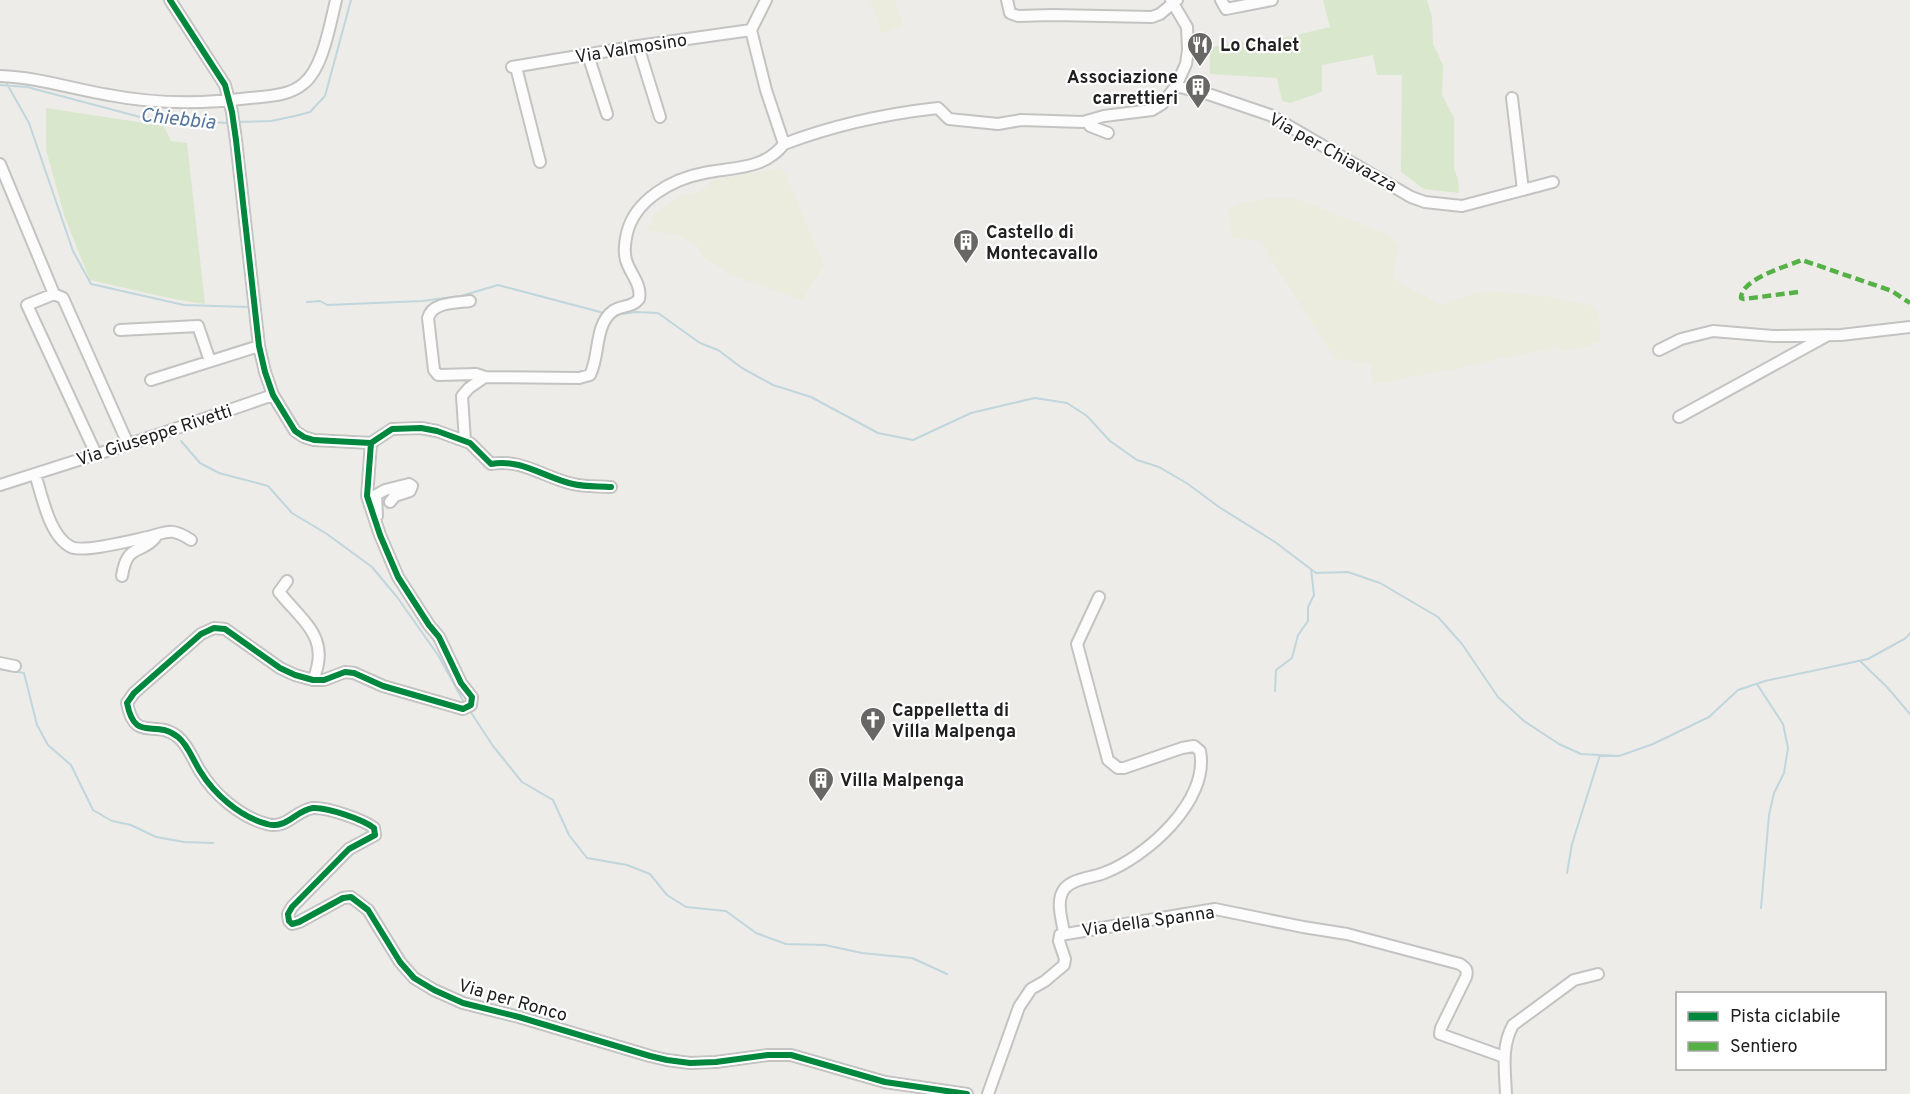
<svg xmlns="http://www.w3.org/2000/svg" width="1910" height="1094" font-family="Overpass,sans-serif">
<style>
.farmland{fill:#ebebde}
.grass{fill:#d9e7cc}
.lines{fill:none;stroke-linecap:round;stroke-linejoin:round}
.stream{stroke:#c0d6dc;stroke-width:2}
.minor-casing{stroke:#c3c3c1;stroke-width:14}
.minor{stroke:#fcfcfc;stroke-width:10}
.quiet{stroke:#55b145;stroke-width:4.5;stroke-dasharray:9 4.5;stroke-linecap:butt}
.cycleway-casing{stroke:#fff;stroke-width:10}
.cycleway{stroke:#00873e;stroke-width:6}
.labels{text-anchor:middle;stroke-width:4.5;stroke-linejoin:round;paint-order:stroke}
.poi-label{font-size:18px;font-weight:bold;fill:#202020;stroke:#fff;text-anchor:start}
.street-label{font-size:18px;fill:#202020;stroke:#fff}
.water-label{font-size:20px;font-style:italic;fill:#54759d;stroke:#fff}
</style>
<rect width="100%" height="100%" fill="#edece9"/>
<path class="farmland" d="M870,0h25l8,26 -21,8z
M783,168l41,97 -22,35 -72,-25 -26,-18 -7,-11 -19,-11 -31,-5 8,-17 25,-17 19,-4 14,-12z
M1270,198l27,1 92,36 10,11 -6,33 49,26 33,-12 22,-1 54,5 43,9 5,9 1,26 -19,7 -20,3 -6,-4 -45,11h-12l-12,5 -114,21 -1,-21 -36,-4 -63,-98 -11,-20 -29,-3 -4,-29 11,-5z"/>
<path class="grass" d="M1323,0h104l5,18 1,26 10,21 -1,30 12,23v51l4,10 1,14 -35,-4 -23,-17 1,-97h-25l-4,-20 -51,10v27l-32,11 -8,-2 -5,-23 -67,-4v-27l45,-7 16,1 59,-14z
M46,108l118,18 7,15 16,2 18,161c-39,-5 -77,-16 -115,-24l-25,-62 -19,-68z"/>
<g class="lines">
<path class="stream" d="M7,84l22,39 44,128 18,33 93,21 64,2
M0,85l27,2 113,30 15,2 14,-4 40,7 20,1
M237,122l34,-1 24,-5 15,-4 15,-16 26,-96
M307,302l13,-1 7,4 95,-4 39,-5 37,-11 106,28
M615,315l21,-3 22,1 42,30 18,7 24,18 31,17 38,12 67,36 35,7 58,-27 38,-9 26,-6 32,5 20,13 23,25 27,19 22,7 29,17 31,23 56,35 41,31 32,-1 32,11 58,34 24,27 36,53 26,24 35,23 22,10 38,2 34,-12 56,-27 29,-27 27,-9 103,-22 38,-21 4,-5
M181,441l19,22 19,10 49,13 24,27 35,21 45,33 25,30 41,58 27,49
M1861,662l26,25 23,27
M0,669l24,4 13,52 11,20 23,20 22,45 19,11 19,4 25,12 28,5 29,1
M1757,684l26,40 5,24 -4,25 -10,20 -5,22 -8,93
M1275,691l1,-21 16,-12 6,-23 10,-14v-14l6,-12 -3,-26
M470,711l23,35 29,36 31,18 16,35 18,23 40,7 23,9 17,21 19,12 40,4 30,22 30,11 39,1 37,8 50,5 35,16
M1567,873l5,-29 28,-89"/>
<defs>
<path id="minor" d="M170,0l55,85 7,27 4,28 23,206 6,26 8,23 22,36 9,6 10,3 57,3 21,-14 29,-1 16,3 33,12 21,21c30,-6 54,14 82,20 12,3 26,2 38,3
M766,0l-15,30 15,60 18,54
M1007,0l3,13 8,3 34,-1 100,2 8,-3 17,-14
M1221,0l5,9 46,-9
M638,46l22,71
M588,55l19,59
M512,67l126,-21 113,-16
M516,67l24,95
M0,76c37,1 72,13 109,19 46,9 94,9 141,3 18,-2 39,-2 53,-14 20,-15 27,-60 33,-84
M1176,86l35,9 59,20 141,82 14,5 37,4 91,-24
M1512,98l11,92
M1088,122l2,4 18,7
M784,144c50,-19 100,-30 154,-36l11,11 49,5 23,-4 62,2 21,-6 48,-6 10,-6 14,-18 10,-22 2,-14 -1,-23 -16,-27
M0,164l54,130
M470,301c-14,2 -38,1 -42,17l6,52 4,5 38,-1 9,3
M120,330l78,-4 12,35
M1659,350l22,-11 32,-8 60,5 68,-1 69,-8
M151,380l108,-34
M1679,417l149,-82
M465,441l-3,-45 7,-8 16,-11 94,1 11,-3c10,-19 4,-50 23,-64 8,-6 19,-3 26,-12 3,-15 -9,-25 -13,-39 -2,-8 -1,-19 1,-27 8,-33 45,-54 77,-60 29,-6 60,-3 80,-29
M371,443l-4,53 13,39 18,42 31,48 10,12 22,46 11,14 -1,8 -8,4 -80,-23 -29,-13 -9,-1 -21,8h-11l-18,-5 -15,-7 -55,-39 -11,-1 -13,6 -67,59 -7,10c8,41 28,15 51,34 10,8 15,23 22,34 14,23 40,46 67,53 19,6 29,-14 46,-16 14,-1 51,12 61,20l1,7 -26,14 -57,58 -4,7 1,7 3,3 7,-2 44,-24 8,-1 17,13 32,52 14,16 20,12 29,13 56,14 131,39 17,4 23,3 26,-1 52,-7h23l94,27 82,12
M96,454l-69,-149 27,-11 9,4 65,146
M35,474c7,21 14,62 36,73 12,6 62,-7 77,-10 20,-5 23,-10 43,3
M0,485l157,-50 116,-40
M377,516l-1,-21 9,-5 24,-6 3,2 -2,5 -15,5 -5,6
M122,576c5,-33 18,-21 33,-38
M287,581l-8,11c25,31 52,46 34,88
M0,663l15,3
M1064,933c-2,-14 -9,-33 1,-45 10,-10 26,-10 39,-15 42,-16 106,-72 96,-122l-6,-5 -12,2 -58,20h-6l-10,-8 -31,-116 22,-47
M988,1094l31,-87 12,-18 14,-8 19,-16 1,-6 -6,-18 1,-6 155,-26 88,18 44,7 113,30c6,4 8,6 6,13l-25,51 -1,6 64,23
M1506,1094c-1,-24 -5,-48 7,-69l61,-45 24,-6"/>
</defs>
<use href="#minor" class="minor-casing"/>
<use href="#minor" class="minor"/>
<path class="quiet" d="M1798,292l-54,7 -3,-1c0,-19 46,-32 61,-38l90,31 18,12"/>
<defs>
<path id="cycleway" d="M170,0l55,85 7,27 4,28 23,206 6,26 8,23 22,36 9,6 10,3 57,3 21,-14 29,-1 16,3 33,12 21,21c30,-6 54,14 82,20 12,3 26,2 38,3
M371,443l-4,53 13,39 18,42 31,48 10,12 22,46 11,14 -1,8 -8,4 -80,-23 -29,-13 -9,-1 -21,8h-11l-18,-5 -15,-7 -55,-39 -11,-1 -13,6 -67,59 -7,10c8,41 28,15 51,34 10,8 15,23 22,34 14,23 40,46 67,53 19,6 29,-14 46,-16 14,-1 51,12 61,20l1,7 -26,14 -57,58 -4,7 1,7 3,3 7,-2 44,-24 8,-1 17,13 32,52 14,16 20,12 29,13 56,14 131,39 17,4 23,3 26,-1 52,-7h23l94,27 82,12"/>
</defs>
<use href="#cycleway" class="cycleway-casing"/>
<use href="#cycleway" class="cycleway"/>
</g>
<defs>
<symbol id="restaurant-pin" viewBox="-11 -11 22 30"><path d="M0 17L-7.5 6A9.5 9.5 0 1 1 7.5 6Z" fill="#686766" stroke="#fff"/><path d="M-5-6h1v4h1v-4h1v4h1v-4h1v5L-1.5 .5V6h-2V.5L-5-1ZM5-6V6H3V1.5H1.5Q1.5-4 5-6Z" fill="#fff"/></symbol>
<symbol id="building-pin" viewBox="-11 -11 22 30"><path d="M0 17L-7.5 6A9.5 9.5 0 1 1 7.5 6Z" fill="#686766" stroke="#fff"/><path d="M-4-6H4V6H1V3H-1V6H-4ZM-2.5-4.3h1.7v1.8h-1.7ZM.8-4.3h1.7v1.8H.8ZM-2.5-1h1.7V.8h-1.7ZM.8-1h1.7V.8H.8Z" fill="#fff"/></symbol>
<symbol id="church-pin" viewBox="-11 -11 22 30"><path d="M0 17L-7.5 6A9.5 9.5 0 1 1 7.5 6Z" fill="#686766" stroke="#fff"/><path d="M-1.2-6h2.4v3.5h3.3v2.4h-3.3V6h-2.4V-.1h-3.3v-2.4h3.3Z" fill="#fff"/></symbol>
</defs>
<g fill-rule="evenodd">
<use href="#restaurant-pin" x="1185" y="30" width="30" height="40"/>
<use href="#building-pin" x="1183" y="72" width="30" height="40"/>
<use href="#building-pin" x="951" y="227" width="30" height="40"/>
<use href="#church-pin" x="858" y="705" width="30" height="40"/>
<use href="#building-pin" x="806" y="765" width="30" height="40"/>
</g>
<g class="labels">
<g class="poi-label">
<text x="1220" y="51">Lo Chalet</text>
<text x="1178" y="83" text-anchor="end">Associazione<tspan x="1178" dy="21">carrettieri</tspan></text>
<text x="986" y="238">Castello di<tspan x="986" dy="21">Montecavallo</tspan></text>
<text x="892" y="716">Cappelletta di<tspan x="892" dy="21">Villa Malpenga</tspan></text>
<text x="840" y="786">Villa Malpenga</text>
</g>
<g class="street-label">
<text transform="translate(631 48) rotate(-9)" y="6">Via Valmosino</text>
<text transform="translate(1333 152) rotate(29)" y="6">Via per Chiavazza</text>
<text transform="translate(154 435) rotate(-18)" y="6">Via Giuseppe Rivetti</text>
<text transform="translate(1148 921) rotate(-8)" y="6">Via della Spanna</text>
<text transform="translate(513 1000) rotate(16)" y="6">Via per Ronco</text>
</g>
<g class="water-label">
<text transform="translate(178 118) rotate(6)" y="7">Chiebbia</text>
</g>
</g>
<rect x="1676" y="992" width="210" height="78" fill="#ffffff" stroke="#a6a6a6" stroke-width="1.5"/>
<rect x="1688" y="1012" width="30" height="9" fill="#00873e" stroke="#a6a6a6" stroke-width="1.5"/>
<text x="1730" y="1022" font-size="18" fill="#202020">Pista ciclabile</text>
<rect x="1688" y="1042" width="30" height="9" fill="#55b145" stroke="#a6a6a6" stroke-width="1.5"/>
<text x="1730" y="1052" font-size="18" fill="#202020">Sentiero</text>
</svg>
